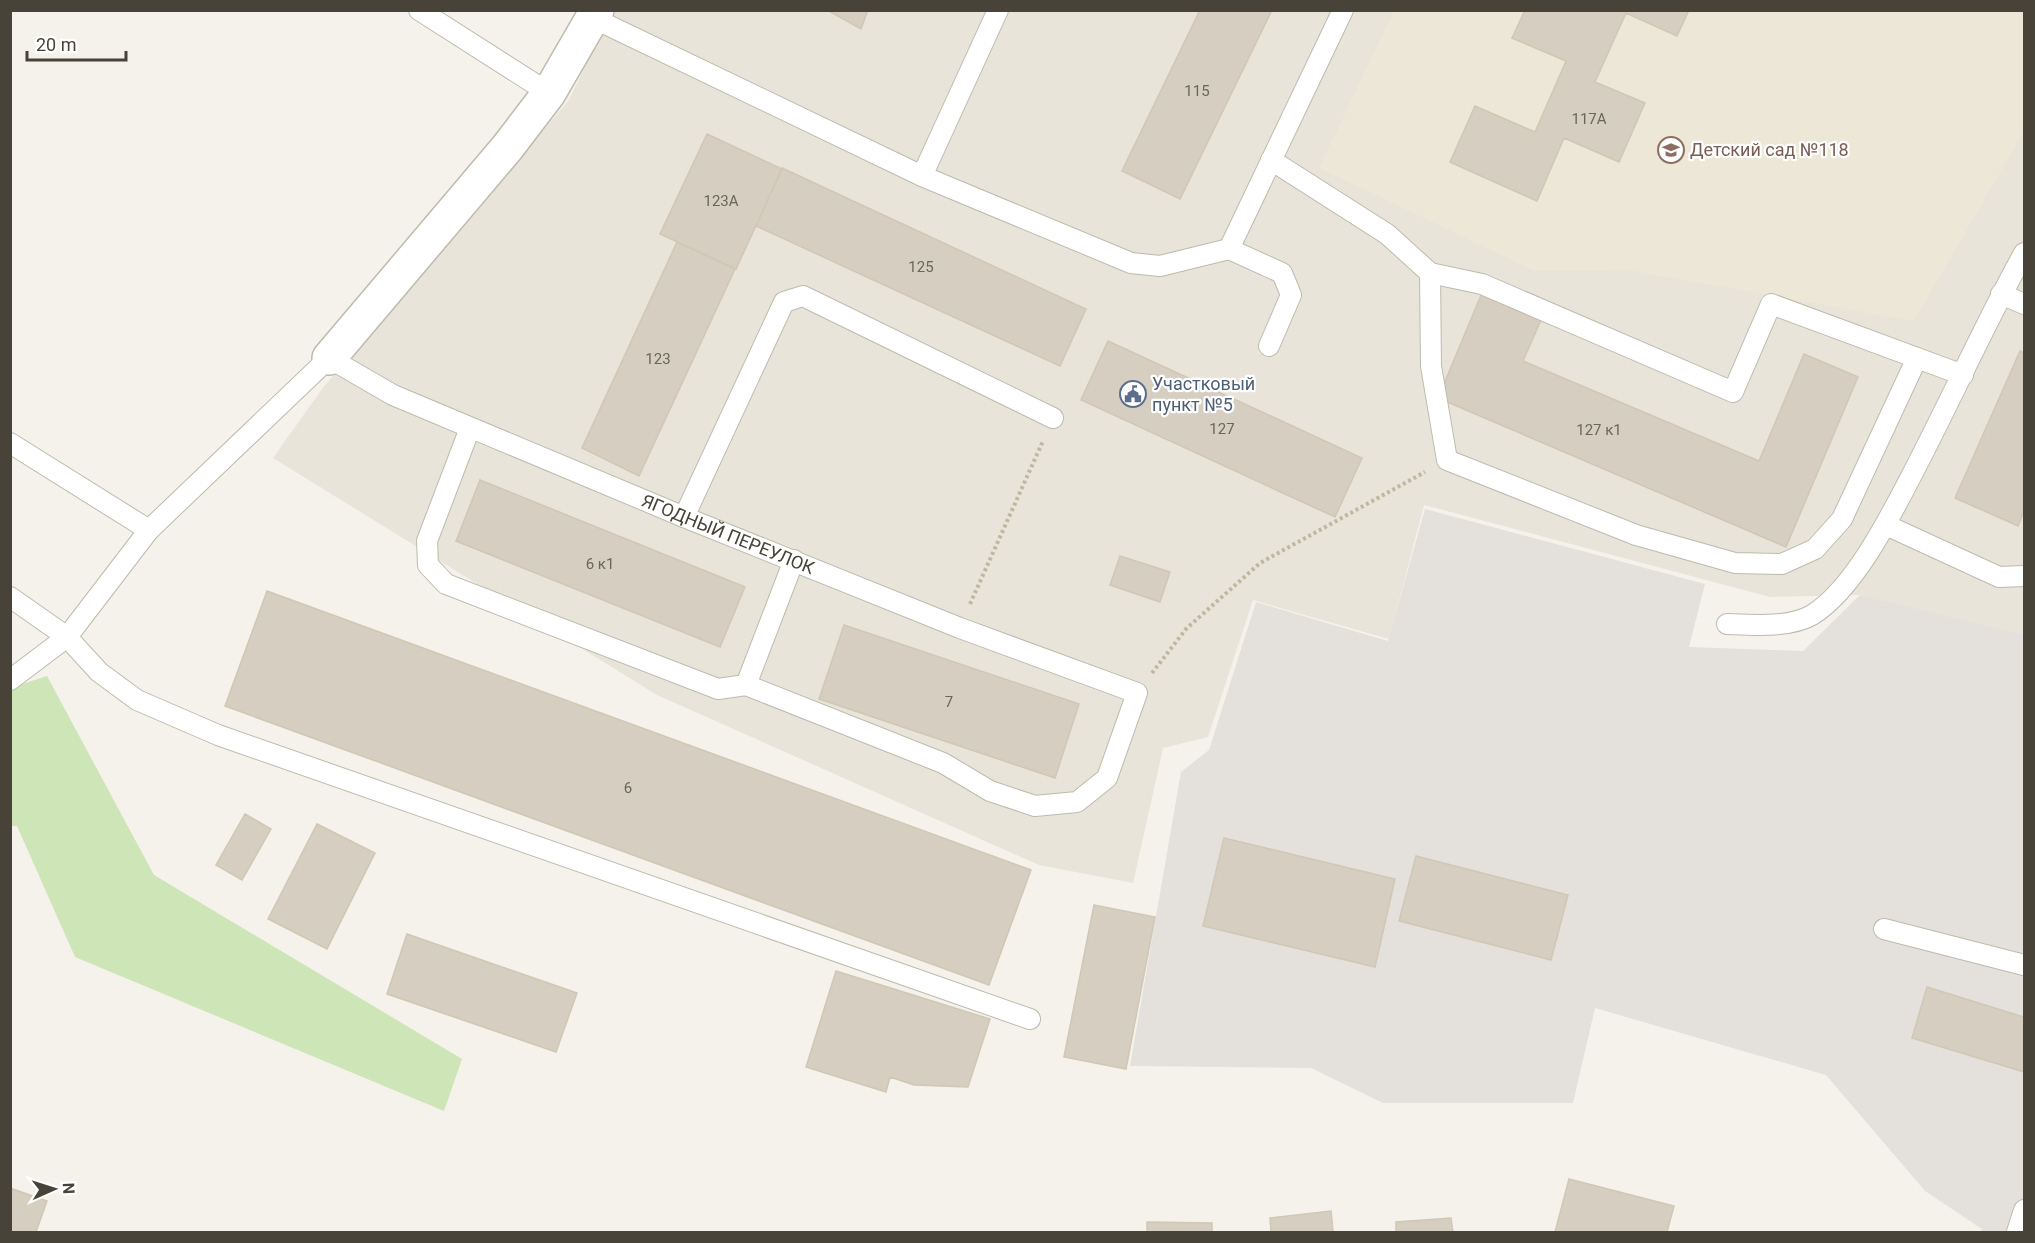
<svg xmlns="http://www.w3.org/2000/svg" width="2035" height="1243" font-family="Roboto,sans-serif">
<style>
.residential{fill:#e8e4d9}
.industrial{fill:#e4e1dc}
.education{fill:#ece7d6}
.green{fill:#cee5b7}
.building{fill:#d5cec1;stroke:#d0c7b4;stroke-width:1.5}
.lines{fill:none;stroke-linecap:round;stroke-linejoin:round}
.lane-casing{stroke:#bfbaae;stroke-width:22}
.street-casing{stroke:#bfbaae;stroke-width:36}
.path{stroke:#c0b7a0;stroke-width:4;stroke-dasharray:3 3;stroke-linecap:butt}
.lane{stroke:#fff;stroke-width:20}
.street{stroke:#fff;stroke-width:33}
.labels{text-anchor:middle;stroke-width:4.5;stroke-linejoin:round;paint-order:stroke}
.number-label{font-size:15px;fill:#6b665b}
.education-label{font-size:18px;fill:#785e54;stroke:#fff;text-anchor:start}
.service-label{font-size:18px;fill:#4e5e75;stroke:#fff;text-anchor:start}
.street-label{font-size:18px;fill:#484339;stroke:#fff}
</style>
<rect width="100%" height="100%" fill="#f4f2eb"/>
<path class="residential" d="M612,11h1412v626l-164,-42 -90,2 -346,-92 -35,134 -136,-39 -45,137 -45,11 -30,135 -94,-18 -382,-170 -384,-237 49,-69 247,-289z"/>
<path class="industrial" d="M1425,509l280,75 -16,63 114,4 57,-56 164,40v597h-43l1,-3 -57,-38 -99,-116 -231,-67 -22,95h-190l-72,-35 -181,-2 51,-294 28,-22 47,-148 132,39z"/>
<path class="education" d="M1394,11h630v120l-110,190 -286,-51 -93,1 -216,-103z"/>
<path class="green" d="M47,676l107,199 308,184 -18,52 -369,-154 -58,-131h-6l-1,-138z"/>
<path class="building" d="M827,10h41l-7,19z
M1200,10h72l-92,189 -58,-28z
M1525,10h164l-12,26 -51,-23 -31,69 50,21 -26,59 -55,-24 -27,63 -87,-39 25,-56 60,26 31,-71 -54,-23z
M707,134l75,35 -46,100 -76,-35z
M782,168l304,141 -26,57 -304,-140z
M677,242l58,27 -96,207 -57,-28z
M1482,293l60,25 -19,43 236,100 45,-107 54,23 -72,170 -348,-149z
M1108,341l254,117 -27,59 -254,-117z
M2020,351l4,2v158l-6,15 -63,-28z
M480,480l265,107 -25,60 -264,-106z
M1120,556l50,16 -10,30 -50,-17z
M267,591l764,279 -42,115 -764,-279z
M844,625l235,79 -24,74 -236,-79z
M245,814l26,15 -29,51 -26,-15z
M317,824l58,29 -48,96 -59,-30z
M1224,838l171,41 -20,88 -172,-41z
M1416,856l152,39 -17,65 -152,-39z
M1094,905l61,12 -29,152 -62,-12z
M407,934l170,59 -21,59 -169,-58z
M836,971l154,48 -22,68 -54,-2 -24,-8 -4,15 -80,-25z
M1927,987l97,30v55l-112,-34z
M1569,1179l105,27 -7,26h-112z
M10,1188l37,13 -11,31h-26z
M1331,1211l2,21h-62l-1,-14z
M1451,1218l2,14h-57v-10z
M1147,1222l65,1v9h-65z"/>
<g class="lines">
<defs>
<g id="lane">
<path d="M419,10l130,83"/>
<path d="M593,18l329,158 209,87 29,3 69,-17 53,24 9,22 -22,51"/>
<path d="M1271,160l116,74 43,39 52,11 251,108 38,-88 192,71"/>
<path d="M922,176l76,-166"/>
<path d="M1229,249l114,-239"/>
<path d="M1430,273l1,93 16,94 189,75 99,28 47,1 33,-15 27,-30 75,-161"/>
<path d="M2001,294l23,10"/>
<path d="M470,428l-43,113 1,24 18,19 272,105 28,-4 48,-125"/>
<path d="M10,443l139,87"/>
<path d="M684,517l100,-215 19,-6 250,122"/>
<path d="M1886,525l113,52 25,-1"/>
<path d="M10,597l57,40 32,35 38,28 81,35 812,284"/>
<path d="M1727,624c25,1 63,4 85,-9 44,-27 82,-106 106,-152 36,-70 68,-141 106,-210"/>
<path id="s1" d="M10,680l57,-43 82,-107 180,-172 64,37 291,122 276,111 177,65 -30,85 -30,24 -42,4 -45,-15 -47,-28 -197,-78"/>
<path d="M1884,929l140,36"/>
<path d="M2017,1232l7,-22"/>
</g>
<path id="street" d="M329,358l178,-210 42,-55 48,-83"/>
</defs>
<use href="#lane" class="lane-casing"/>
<use href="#street" class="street-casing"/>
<path class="path" d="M970,604l73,-163
M1152,673l34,-44 74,-66 165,-91"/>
<use href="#lane" class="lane"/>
<use href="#street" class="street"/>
</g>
<defs>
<symbol id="school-ring" viewBox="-11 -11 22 22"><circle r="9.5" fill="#fff" stroke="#8d6e63" stroke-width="1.5"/><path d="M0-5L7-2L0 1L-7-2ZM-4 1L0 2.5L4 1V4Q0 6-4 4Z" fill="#8d6e63"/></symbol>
<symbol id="civic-ring" viewBox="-11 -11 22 22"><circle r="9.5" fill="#fff" stroke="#5c6f8a" stroke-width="1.5"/><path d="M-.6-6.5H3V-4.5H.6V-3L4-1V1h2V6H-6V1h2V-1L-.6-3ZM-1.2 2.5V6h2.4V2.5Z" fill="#5c6f8a"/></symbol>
</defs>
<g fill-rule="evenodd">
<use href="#school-ring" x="1656" y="135" width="30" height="30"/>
<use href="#civic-ring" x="1118" y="379" width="30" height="30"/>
</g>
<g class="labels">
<g class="number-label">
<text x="1197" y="96">115</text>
<text x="1589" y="124">117А</text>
<text x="721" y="206">123А</text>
<text x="921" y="272">125</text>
<text x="658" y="364">123</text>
<text x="1222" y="434">127</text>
<text x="1599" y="435">127 к1</text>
<text x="600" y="569">6 к1</text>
<text x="949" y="707">7</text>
<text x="628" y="793">6</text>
</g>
<g class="education-label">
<text x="1690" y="156">Детский сад №118</text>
</g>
<g class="service-label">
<text x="1152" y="390">Участковый<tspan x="1152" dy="21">пункт №5</tspan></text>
</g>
<g class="street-label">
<text dy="6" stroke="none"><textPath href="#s1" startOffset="892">ЯГОДНЫЙ ПЕРЕУЛОК</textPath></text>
</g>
</g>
<rect width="2035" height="1243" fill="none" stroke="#484339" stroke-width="24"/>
<g transform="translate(54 1189) rotate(87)" stroke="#ffffff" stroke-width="4.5" paint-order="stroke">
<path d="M0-4.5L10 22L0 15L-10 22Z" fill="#484339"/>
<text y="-9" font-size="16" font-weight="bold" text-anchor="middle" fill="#484339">N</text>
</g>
<path d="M27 51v9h99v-9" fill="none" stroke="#484339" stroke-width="3"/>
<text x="36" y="51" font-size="18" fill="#484339" stroke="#ffffff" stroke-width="4.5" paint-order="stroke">20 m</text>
</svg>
